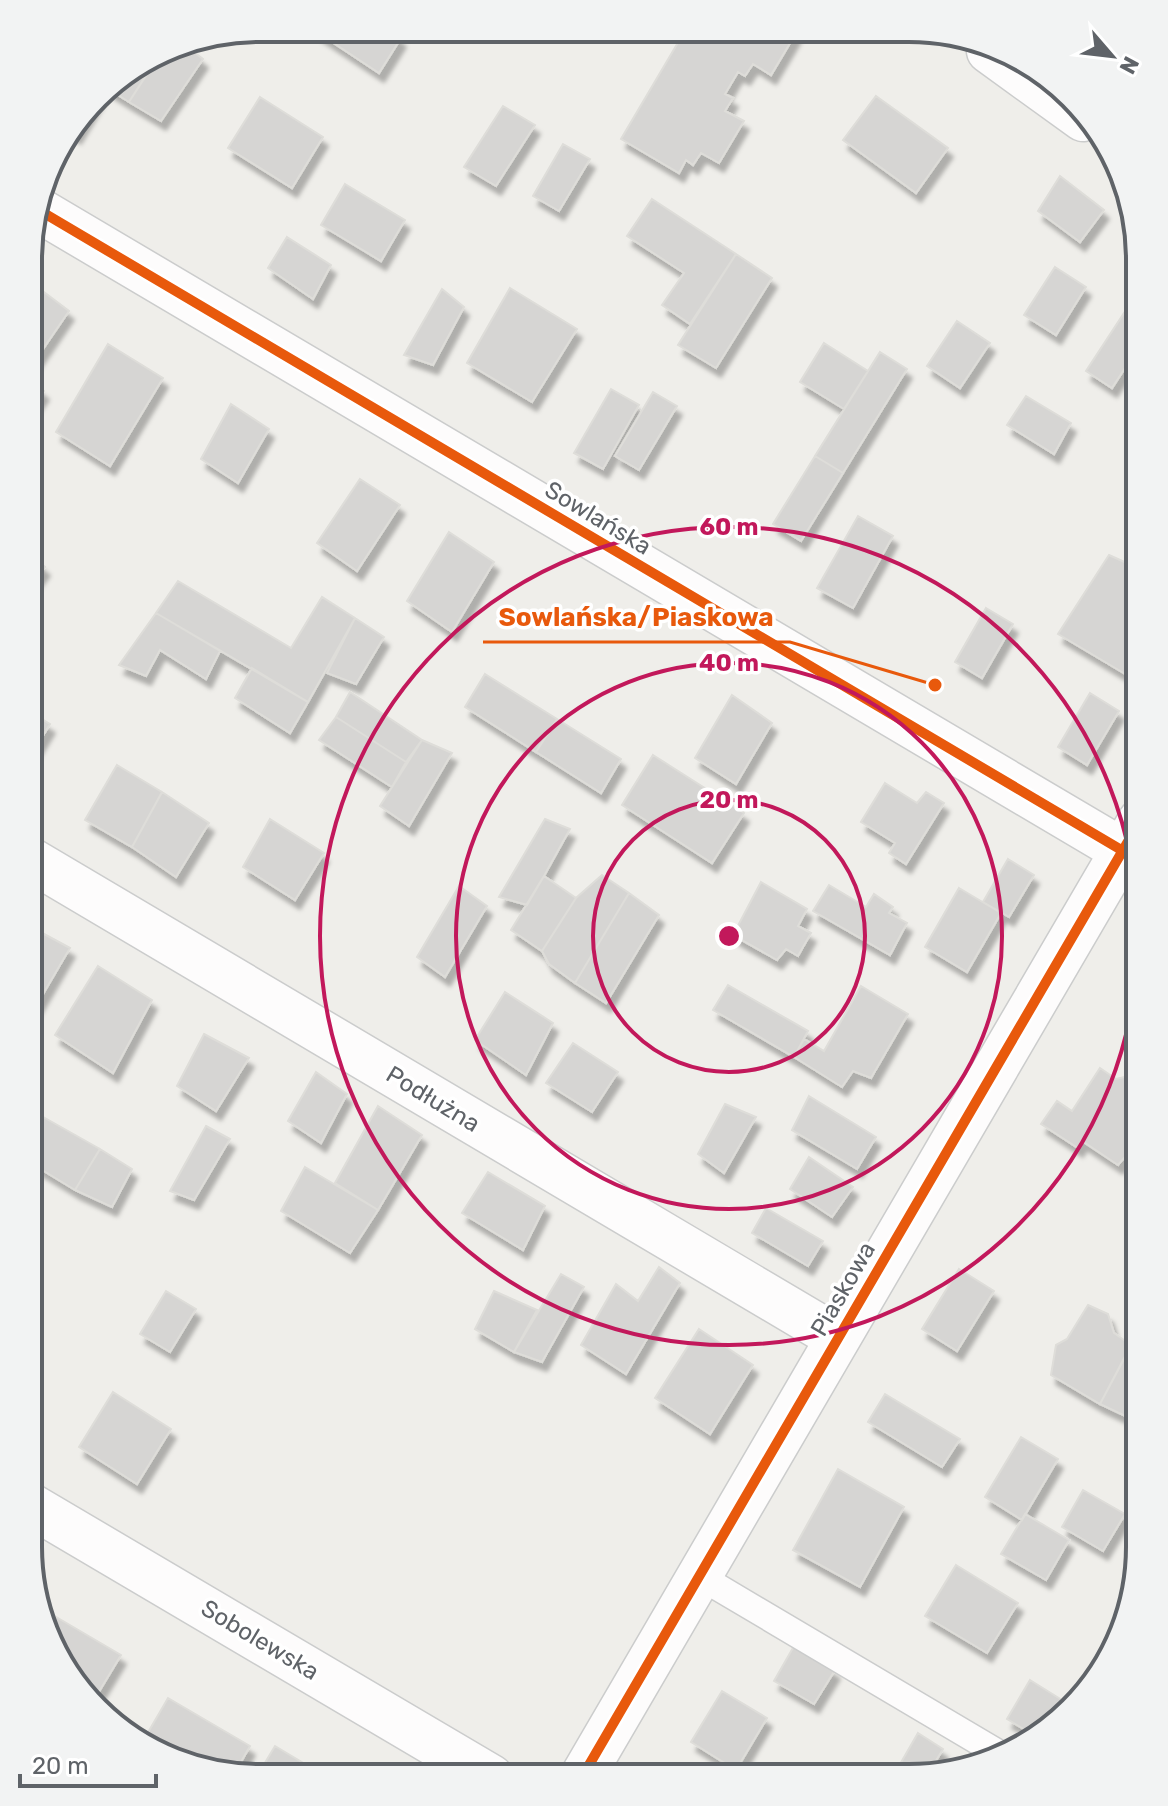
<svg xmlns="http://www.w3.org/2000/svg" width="1168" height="1806" font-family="Rubik,sans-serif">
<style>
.building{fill:#d6d5d3;stroke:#deddd9;stroke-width:2;filter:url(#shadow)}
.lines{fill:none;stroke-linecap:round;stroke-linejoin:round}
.lane-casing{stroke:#cbcccc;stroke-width:29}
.street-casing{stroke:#cbcccc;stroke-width:47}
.lane{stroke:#fdfcfc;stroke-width:26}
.street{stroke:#fdfcfc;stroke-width:44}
.cycleway-casing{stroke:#fff;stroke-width:15}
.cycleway{stroke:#e8590c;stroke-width:10}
.ring{fill:none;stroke:#c2185b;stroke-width:4}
.labels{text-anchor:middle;stroke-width:7;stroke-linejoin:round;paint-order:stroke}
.street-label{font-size:24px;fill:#5f6368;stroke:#fff}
.rim{fill:none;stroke:#5f6368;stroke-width:4}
.centre{fill:#c2185b;stroke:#fff;stroke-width:4}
.ring-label{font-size:24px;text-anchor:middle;font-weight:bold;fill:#c2185b;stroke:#fff;stroke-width:7;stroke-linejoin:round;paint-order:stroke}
.leader{fill:none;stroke:#e8590c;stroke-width:3}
.callout-dot{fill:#e8590c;stroke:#fff;stroke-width:3}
.callout-label{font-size:26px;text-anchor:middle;font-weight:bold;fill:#e8590c;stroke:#fff;stroke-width:7;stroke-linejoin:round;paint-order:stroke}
</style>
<defs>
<filter id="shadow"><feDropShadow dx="5" dy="9" stdDeviation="2" flood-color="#0004"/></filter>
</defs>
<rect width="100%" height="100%" fill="#efeeea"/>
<path class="building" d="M311,28h76l14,10 -22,35z
M686,29l105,1 5,3 -25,42 -18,-11 -8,12 -7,-4 -13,22 8,4 -8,13 19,10 -25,42 -18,-10 -8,12 -7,-5 -7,13 -58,-34z
M181,42l22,17 -42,62 -32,-19 30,-47z
M151,59l4,3 -26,40 -24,-15 -29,48 -7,-4 38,-46z
M876,96l72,52 -32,45 -73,-53z
M260,97l63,40 -31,51 -64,-40z
M503,106l32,19 -39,61 -32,-19z
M563,144l27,15 -31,52 -26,-15z
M1060,176l44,34 -24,32 -42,-31z
M345,184l60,36 -24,41 -60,-36z
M652,199l84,55 -46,70 -28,-19 22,-32 -57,-37z
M287,237l44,28 -18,34 -45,-31z
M736,254l36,24 -56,90 -38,-23z
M1055,267l31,20 -30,48 -32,-20z
M510,288l67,41 -45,73 -65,-39z
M40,289l29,22 -39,57v-66z
M442,289l22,18 -31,58 -29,-10z
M1126,310l14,9v26l-28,43 -26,-17z
M957,321l33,22 -30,45 -33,-22z
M824,343l44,28 -24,38 -44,-27z
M108,344l55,34 -53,88 -54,-34z
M880,352l27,17 -64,104 -28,-17z
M30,380l14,11 -14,20z
M611,389l28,16 -36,64 -29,-16z
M653,392l24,14 -38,64 -24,-14z
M1026,396l45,27 -17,31 -47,-29z
M231,404l38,25 -31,54 -37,-24z
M815,456l28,17 -42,68 -28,-17z
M360,479l40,26 -43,66 -40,-28z
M858,516l35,20 -40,72 -36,-20z
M449,532l45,30 -42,70 -45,-31z
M30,554l15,13 -16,21z
M1109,555l31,14v96l-8,13 -74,-44z
M178,581l113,67 31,-51 33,21 -47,84 -152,-89z
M986,608l27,16 -31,54 -27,-16z
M156,613l64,38 -14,28 -46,-29 -14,26 -27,-11z
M355,618l29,19 -28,47 -29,-11z
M252,668l56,34 -18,31 -55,-35z
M485,674l72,45 -21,33 -71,-45z
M350,692l72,48 -16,22 -70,-45z
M1090,693l29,18 -32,54 -29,-18z
M732,695l40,28 -36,61 -41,-26z
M29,711l21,13 -21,35z
M336,717l70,45 -14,25 -73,-47z
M557,719l64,40 -20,34 -65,-41z
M422,740l30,13 -43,73 -29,-20z
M653,755l91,58 -32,50 -90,-58z
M117,765l45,27 -30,55 -47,-27z
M885,783l32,20 9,-11 18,11 -38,61 -17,-11 6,-10 -34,-21z
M162,792l47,31 -33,54 -44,-30z
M270,819l54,34 -29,47 -52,-33z
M545,819l25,10 -26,47 -17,29 -28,-8z
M1008,859l26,16 -25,42 -26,-15z
M602,875l27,18 -54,90 -26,-19 -7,-13 34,-53z
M544,876l32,22 -34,53 -31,-21z
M761,882l46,27 -9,17 13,7 -13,23 -12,-7 -9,11 -44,-25z
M829,885l37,22 8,-13 19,13 -4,6 18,10 -17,32 -77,-44z
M459,886l28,20 -42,71 -28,-20z
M959,888l42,25 -34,59 -42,-25z
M629,893l30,22 -53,88 -31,-20z
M33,928l37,20 -41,70v-83z
M1140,959v32l-14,-8z
M98,966l54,34 -39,73 -58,-38z
M728,985l80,46 -14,26 -81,-47z
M861,986l47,28 -37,64 -18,-7 -11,16 -48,-30 10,-18 20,12z
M505,992l48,31 -27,52 -51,-35z
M204,1034l45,24 -33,53 -39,-25z
M573,1043l45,29 -26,40 -46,-29z
M1100,1068l16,11 8,-2 16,15v48l-22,25 -36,-24 -4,7 -37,-24 16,-23 15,10z
M316,1072l31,22 -26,49 -33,-22z
M809,1096l67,41 -19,32 -65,-39z
M725,1104l31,13 -32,56 -26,-19z
M378,1106l44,29 -44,75 -43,-27z
M29,1109l71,40 -25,41 -46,-28z
M206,1126l24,13 -36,61 -24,-9z
M100,1149l32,20 -20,38 -37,-17z
M809,1157l44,30 -21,30 -42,-28z
M305,1167l73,43 -28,43 -69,-42z
M488,1172l57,34 -22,44 -61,-37z
M766,1208l57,33 -15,25 -56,-33z
M659,1267l21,16 -54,91 -45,-29 35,-61 22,17z
M959,1269l35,22 -37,60 -35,-22z
M561,1274l23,13 -42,75 -28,-10z
M166,1291l30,18 -26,43 -30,-18z
M494,1291l43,19 -23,42 -39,-23z
M1088,1305l20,9 6,19 17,12 -31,59 -49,-29 5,-30 11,-6z
M699,1329l54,36 -43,69 -55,-36z
M1132,1344l8,5v74l-40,-19z
M113,1392l58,37 -34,55 -58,-37z
M885,1394l75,45 -18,28 -74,-45z
M1021,1437l37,22 -36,61 -37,-23z
M838,1469l66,38 -44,80 -67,-37z
M1083,1490l42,24 -22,37 -41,-24z
M1025,1514l44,26 -23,40 -45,-26z
M956,1565l62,38 -31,50 -62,-37z
M46,1611l75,44 -24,40 -11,-6 -40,-53 -4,-18z
M794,1646l41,24 -21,34 -40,-23z
M1030,1680l40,25 -38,29 -25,-15z
M722,1691l45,27 -31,52 -45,-28z
M168,1698l82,48 -17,30 -90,-35z
M918,1733l25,16 -15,25 -36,4z
M275,1746l50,30h-68z"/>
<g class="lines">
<defs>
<path id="lane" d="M699,1576l304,180"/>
<path id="street" d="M989,51l94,68
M37,209l1103,652
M29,859l809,479
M28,1504l463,273
M582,1777l558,-956"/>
</defs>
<use href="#lane" class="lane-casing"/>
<use href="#street" class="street-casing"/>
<use href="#lane" class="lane"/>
<use href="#street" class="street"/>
<defs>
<path id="cycleway" d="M37,209l1103,652
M582,1777l558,-956"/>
</defs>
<use href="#cycleway" class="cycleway-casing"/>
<use href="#cycleway" class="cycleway"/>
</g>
<g class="ring">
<circle cx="729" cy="936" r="136"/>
<circle cx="729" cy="936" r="273"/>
<circle cx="729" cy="936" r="409"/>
</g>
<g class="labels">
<g class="street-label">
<text transform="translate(598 518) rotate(31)" y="8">Sowlańska</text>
<text transform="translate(433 1099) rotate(31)" y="8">Podłużna</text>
<text transform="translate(843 1289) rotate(-60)" y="8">Piaskowa</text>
<text transform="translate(260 1640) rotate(31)" y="8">Sobolewska</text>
</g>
</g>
<path d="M0 0H1168V1806H0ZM259 42H909A217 217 0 0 1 1126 259V1547A217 217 0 0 1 909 1764H259A217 217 0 0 1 42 1547V259A217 217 0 0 1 259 42Z" fill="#f2f3f3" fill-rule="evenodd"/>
<path class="rim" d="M259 42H909A217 217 0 0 1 1126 259V1547A217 217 0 0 1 909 1764H259A217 217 0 0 1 42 1547V259A217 217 0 0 1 259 42Z"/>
<circle cx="729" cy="936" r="12" class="centre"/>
<g class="ring-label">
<text x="729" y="535">60 m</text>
<text x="729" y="671">40 m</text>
<text x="729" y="808">20 m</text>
</g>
<path class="leader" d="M935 685L790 642H483"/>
<circle class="callout-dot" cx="935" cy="685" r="8"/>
<g class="callout-label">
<text x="636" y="626">Sowlańska/Piaskowa</text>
</g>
<g transform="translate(1112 56) rotate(118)" stroke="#ffffff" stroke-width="6" paint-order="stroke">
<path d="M0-6L14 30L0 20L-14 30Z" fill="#5f6368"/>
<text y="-12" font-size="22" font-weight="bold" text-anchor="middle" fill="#5f6368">N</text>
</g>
<path d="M20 1774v12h136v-12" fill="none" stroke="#5f6368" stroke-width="4"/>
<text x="32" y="1774" font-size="24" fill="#5f6368" stroke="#ffffff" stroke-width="6" paint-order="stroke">20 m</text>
</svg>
